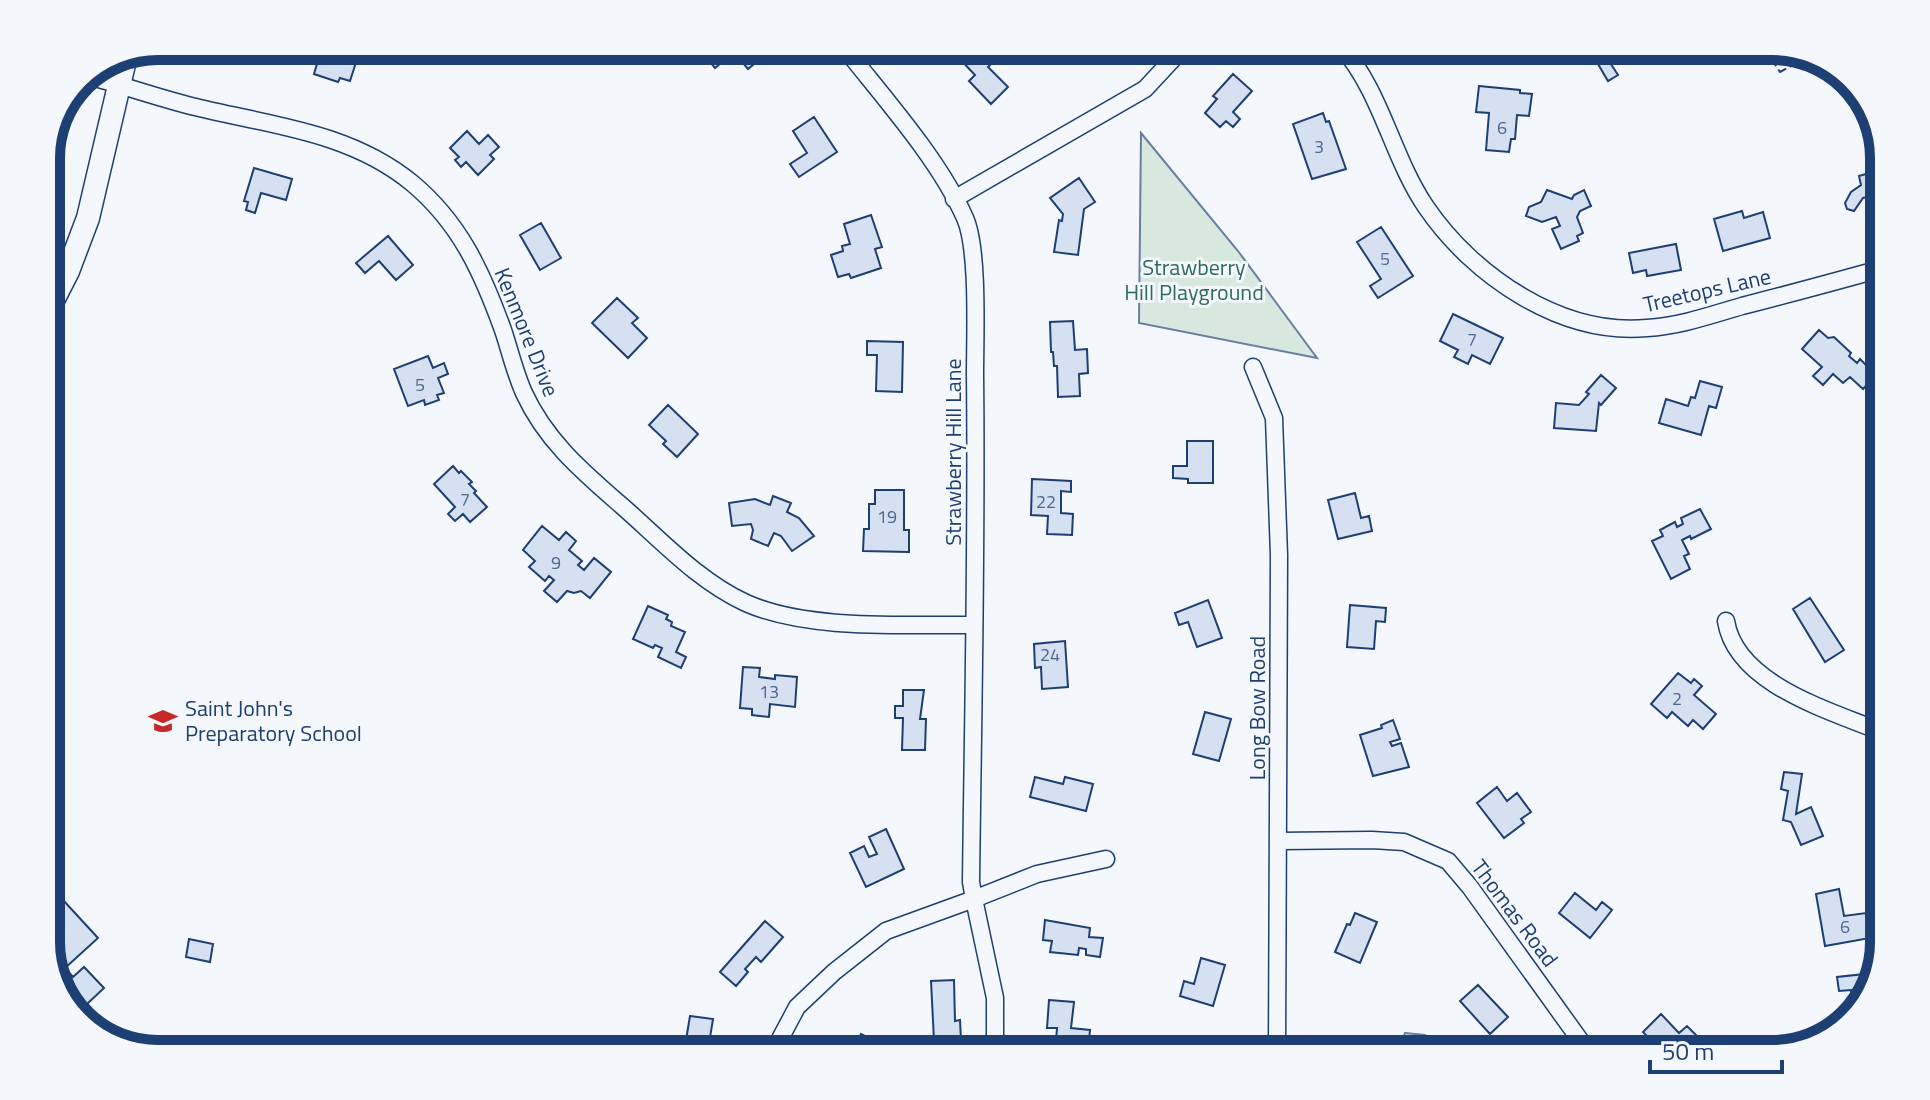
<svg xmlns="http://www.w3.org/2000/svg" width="1930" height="1100" font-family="'Titillium Web',sans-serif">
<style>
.green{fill:#d7e8df;stroke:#687fa3;stroke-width:2}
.building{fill:#d5e0f0;stroke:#1d3f73;stroke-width:2}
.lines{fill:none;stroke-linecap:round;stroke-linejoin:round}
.street-casing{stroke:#1d3f73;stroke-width:19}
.secondary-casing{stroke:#1d3f73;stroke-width:25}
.street{stroke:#f4f7fb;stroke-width:16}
.secondary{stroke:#f4f7fb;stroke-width:22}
.fence{stroke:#1d3f73;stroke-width:2;stroke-dasharray:10 4;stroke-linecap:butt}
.labels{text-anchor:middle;stroke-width:6;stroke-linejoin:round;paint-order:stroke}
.number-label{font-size:18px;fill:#4b6792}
.park-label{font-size:22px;fill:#2c6c60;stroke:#f4f7fb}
.street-label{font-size:22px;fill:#1d3f73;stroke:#f4f7fb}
.poi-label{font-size:22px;fill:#1d3f73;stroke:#f4f7fb;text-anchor:start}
.rim{fill:none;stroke:#1d3f73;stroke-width:10}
</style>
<rect width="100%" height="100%" fill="#f4f7fb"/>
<path class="green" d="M1141,133l97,118 79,107 -178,-35z
M1405,1033l20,2 25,15 2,4h-49l-2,-10z"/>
<path class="building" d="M713,46h46l7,8 -18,15 -14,-17 -19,16 -11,-14z
M968,46h28l-9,8 7,7 -6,6 20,20 -17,17 -22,-23 6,-6 -18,-19z
M1441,46h26l2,2 -18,13z
M341,47l18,6 -9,28 -10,-3 -2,4 -24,-8 7,-24 17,5z
M1607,58l11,17 -10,6 -10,-17z
M1233,74l19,17 -19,21 7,7 -7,8 -7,-6 -6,6 -15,-14 12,-14 -4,-3z
M1479,86l41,4v3l12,1 -3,22 -12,-1 -2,24h-4l-2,13 -23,-2 3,-37 -13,-1z
M1323,113l3,9 3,-1 17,48 -34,10 -19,-55z
M814,117l23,35 -38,25 -9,-13 17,-11 -14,-22z
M59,124l4,1 -16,50 -1,-24z
M467,131l12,13 9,-9 11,12 -9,8 4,4 -16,16 -12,-13 -5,5 -6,-7 4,-3 -9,-9z
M1884,163v30l-21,5 -9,13 -7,-2 -2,-6 6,-11 10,-7 -2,-9 21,-6 -2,-6z
M254,168l38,11 -6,21 -25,-7 -6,20 -9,-3 2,-8 -4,-1z
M1079,178l16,24 -11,7 -6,46 -24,-3 5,-32 3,1 1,-7 -13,-16z
M1547,190l25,9 2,-4 10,-5 7,16 -11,5 -3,6 6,16 -6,3 2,5 -18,8 -9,-20 8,-3 -4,-9 -14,5 -16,-6 3,-9 12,-5z
M1742,211l2,7 19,-6 7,26 -47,13 -9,-32z
M871,215l11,32 -7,2 6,19 -30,10 -2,-4 -11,3 -7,-22 12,-4 -1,-5 8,-2 -6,-20z
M541,223l20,35 -21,12 -20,-35z
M1381,227l32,49 -35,22 -8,-12 11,-7 -24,-37z
M388,236l25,29 -17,15 -17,-19 -14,12 -9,-10z
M1676,244l5,26 -34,6 -1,-6 -13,3 -4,-20z
M617,298l21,20 -6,5 15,15 -19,20 -36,-35z
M1453,314l50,24 -13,26 -18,-9 -4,9 -14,-7 4,-7 -18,-9z
M1073,321l2,29 12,-1 1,24 -9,1 1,22 -22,1 -1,-31h-3l-1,-14h-2l-1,-30z
M1819,330l9,8 6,-1 17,16 -2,3 8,7 3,-4 16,16 -13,14 -13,-12 -7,6 -10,-9 -10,11 -10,-9 9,-9 -20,-18z
M867,341l36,1 -1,50 -26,-1 1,-36h-10z
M428,356l5,12 11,-5 4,11 -10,4 6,15 -7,2 2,5 -14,5 -1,-5 -16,6 -14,-37z
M1601,375l15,13 -15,17 -2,-2 -3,28 -42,-3 2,-25 23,2 10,-11 -3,-2z
M1700,381l22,6 -6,21 -7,-2 -8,29 -42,-12 7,-24 22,7 3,-9 4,1z
M668,405l30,29 -21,23 -14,-13 3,-3 -17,-16z
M1187,441h26v42h-25v-4l-15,-1v-12h14z
M453,466l6,7 2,-2 11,11 -3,2 7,7 -2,2 13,14 -17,15 -7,-8 -8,7 -7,-7 7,-7 -21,-23z
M1032,479l39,2v11l-10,-1v22l12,1 -1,21 -25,-1 1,-18 -17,-1z
M1884,483v63l-1,1 -11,-17 9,-6 -4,-8 -3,2 -6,-34z
M875,490h29v40h5v22l-46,-1 1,-22h5v-25h6z
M1355,493l6,25 8,-2 3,15 -34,8 -10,-39z
M773,496l18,7 -4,9 12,6 15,18 -22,15 -11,-15 -7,-3 -6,13 -17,-7 2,-9 -2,-6 -19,2 -3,-23 26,-4 15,6z
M1700,509l11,20 -20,10 -1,-3 -8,4 7,14 -5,2 6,13 -19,10 -19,-38 11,-5 -3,-6 15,-8 2,5 6,-3 -2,-6z
M542,526l17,14 7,-8 10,9 -7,9 13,11 -4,4 6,5 10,-12 17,14 -21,26 -9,-7 -7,2 -7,-2 -10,11 -13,-11 10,-11 -5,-4 -4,5 -16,-14 6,-6 -12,-11z
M1810,598l34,52 -19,12 -32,-53z
M1208,600l14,38 -25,9 -9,-25 -9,3 -4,-12z
M1350,605l36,3 -1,14 -9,-1 -2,28 -27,-2z
M648,606l20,9 -2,4 6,3 -1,4 14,6 -9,20 10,5 -5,11 -23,-11 4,-9 -7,-3 -2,3 -20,-9z
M1065,641l3,46 -26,2 -1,-22 -6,1 -1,-24z
M743,667l17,1 -1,9 16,2v-4l22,2 -2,30 -25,-3 -1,13 -17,-2v-6l-12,-1z
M1678,673l13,10 3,-4 8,7 -8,9 22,19 -13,15 -10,-9 -5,6 -16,-14 -5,6 -16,-14z
M903,690h21l-4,29h6l-1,31h-23l1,-32h-8v-12h8z
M1205,712l26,7 -12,42 -26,-7z
M1393,720l7,19 -10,3 2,4 9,-3 8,24 -36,9 -13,-41 22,-7 -1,-3z
M1784,772l18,2 -6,40 15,-7 12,29 -22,9 -10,-23 -8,-2 5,-29 -7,-2z
M1035,777l28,7 2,-7 28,7 -7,27 -56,-14z
M1497,787l10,14 10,-8 14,19 -10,7 3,4 -20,15 -27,-35z
M886,829l18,40 -38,18 -16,-34 14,-7 5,11 8,-3 -8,-17z
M1839,889l5,27 22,-3 4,25 -45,8 -9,-52z
M1575,893l21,17 6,-8 10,8 -22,28 -31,-25z
M63,900l35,38 -33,30 8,9 11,-10 20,21 -17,16 4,4 -10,10 -20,-20 -15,-49v-33z
M1355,913l22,9 -17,41 -25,-11 12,-28 3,1z
M1045,920l45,8 -1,9 14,1 -3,19 -14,-2v-6l-7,-1 -1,7 -28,-3 2,-11 -9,-1z
M765,921l18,16 -22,25 -5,-5 -11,12 3,3 -12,14 -16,-14z
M189,939l24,5 -3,18 -24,-5z
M1201,958l24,7 -12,41 -33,-10 4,-15 10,3z
M1875,973l-6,25 -16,15 -2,-23 -12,1 -2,-14z
M954,980l1,41 5,-1 1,20 -27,1 -3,-60z
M1478,985l30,32 -18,17 -30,-33z
M1049,1000l25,2 -3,26 19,2 -2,20h-8v4h-25l2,-26h-10z
M1661,1014l18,19 8,-7 10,10 -19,18h-14l-21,-22z
M690,1016l23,3 -5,31 -8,-1 -1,5h-22l1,-9 7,1z
M861,1034l20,11 -5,9h-31l4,-7 4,2z
M1335,1037l27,3 -1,14h-27z"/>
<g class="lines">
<defs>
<path id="street" d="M843,46c40,51 96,113 122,172 14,31 10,120 10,156 2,169 -2,339 -4,508l3,17 63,-25 69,-15
M1341,46c41,47 51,111 85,161 47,69 135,129 221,121 33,-2 64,-13 95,-22 47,-12 95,-25 142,-38
M86,75c35,10 70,22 105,31 76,19 158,25 221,77 48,40 70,89 91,147 7,21 12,43 21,63 22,48 59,79 98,113 39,34 76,75 124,97 63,28 158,21 227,22
M954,199l191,-110 40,-43
M1253,367l21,51 5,137 -2,499
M1726,621c10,64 106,90 158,112
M1279,841l93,-1 32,2 44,19 22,26 120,167
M772,1054l25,-47 37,-35 52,-41 88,-32 21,99v56"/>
<path id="secondary" d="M46,314l22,-43 20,-53 37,-158"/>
</defs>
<use href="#street" class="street-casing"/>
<use href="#secondary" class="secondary-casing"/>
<use href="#street" class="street"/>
<use href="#secondary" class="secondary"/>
<path class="fence" d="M1763,46l17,26 30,-16"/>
</g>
<defs>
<symbol id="school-bare" viewBox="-9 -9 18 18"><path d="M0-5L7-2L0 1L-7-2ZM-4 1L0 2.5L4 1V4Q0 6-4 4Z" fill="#c62828" stroke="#f4f7fb" stroke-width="2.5" paint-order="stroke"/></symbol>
</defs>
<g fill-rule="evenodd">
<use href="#school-bare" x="143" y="701" width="40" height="40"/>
</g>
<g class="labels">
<g class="number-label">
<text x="1502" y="134">6</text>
<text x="1319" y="153">3</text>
<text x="1385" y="265">5</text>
<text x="1472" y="346">7</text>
<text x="420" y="391">5</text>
<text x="465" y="506">7</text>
<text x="1046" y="508">22</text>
<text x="887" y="523">19</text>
<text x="556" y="569">9</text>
<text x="1050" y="661">24</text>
<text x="769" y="698">13</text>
<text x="1677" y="705">2</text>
<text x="1845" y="933">6</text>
</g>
<g class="park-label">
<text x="1194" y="275">Strawberry<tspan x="1194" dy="25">Hill Playground</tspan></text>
</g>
<g class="street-label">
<text transform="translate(1707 290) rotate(-13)" y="8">Treetops Lane</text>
<text transform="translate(527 332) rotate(68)" y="8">Kenmore Drive</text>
<text transform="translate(953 452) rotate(-90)" y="8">Strawberry Hill Lane</text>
<text transform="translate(1257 708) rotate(-90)" y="8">Long Bow Road</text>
<text transform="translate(1515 913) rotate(53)" y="8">Thomas Road</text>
</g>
<g class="poi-label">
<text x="185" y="716">Saint John's<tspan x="185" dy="25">Preparatory School</tspan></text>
</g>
</g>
<path d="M0 0H1930V1100H0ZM158 60H1772A98 98 0 0 1 1870 158V942A98 98 0 0 1 1772 1040H158A98 98 0 0 1 60 942V158A98 98 0 0 1 158 60Z" fill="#f4f7fb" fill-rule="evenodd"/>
<path class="rim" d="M158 60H1772A98 98 0 0 1 1870 158V942A98 98 0 0 1 1772 1040H158A98 98 0 0 1 60 942V158A98 98 0 0 1 158 60Z"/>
<path d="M1650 1060v12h132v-12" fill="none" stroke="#1d3f73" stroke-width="4"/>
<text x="1662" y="1060" font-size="24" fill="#1d3f73" stroke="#f4f7fb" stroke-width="6" paint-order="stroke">50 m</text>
</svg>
